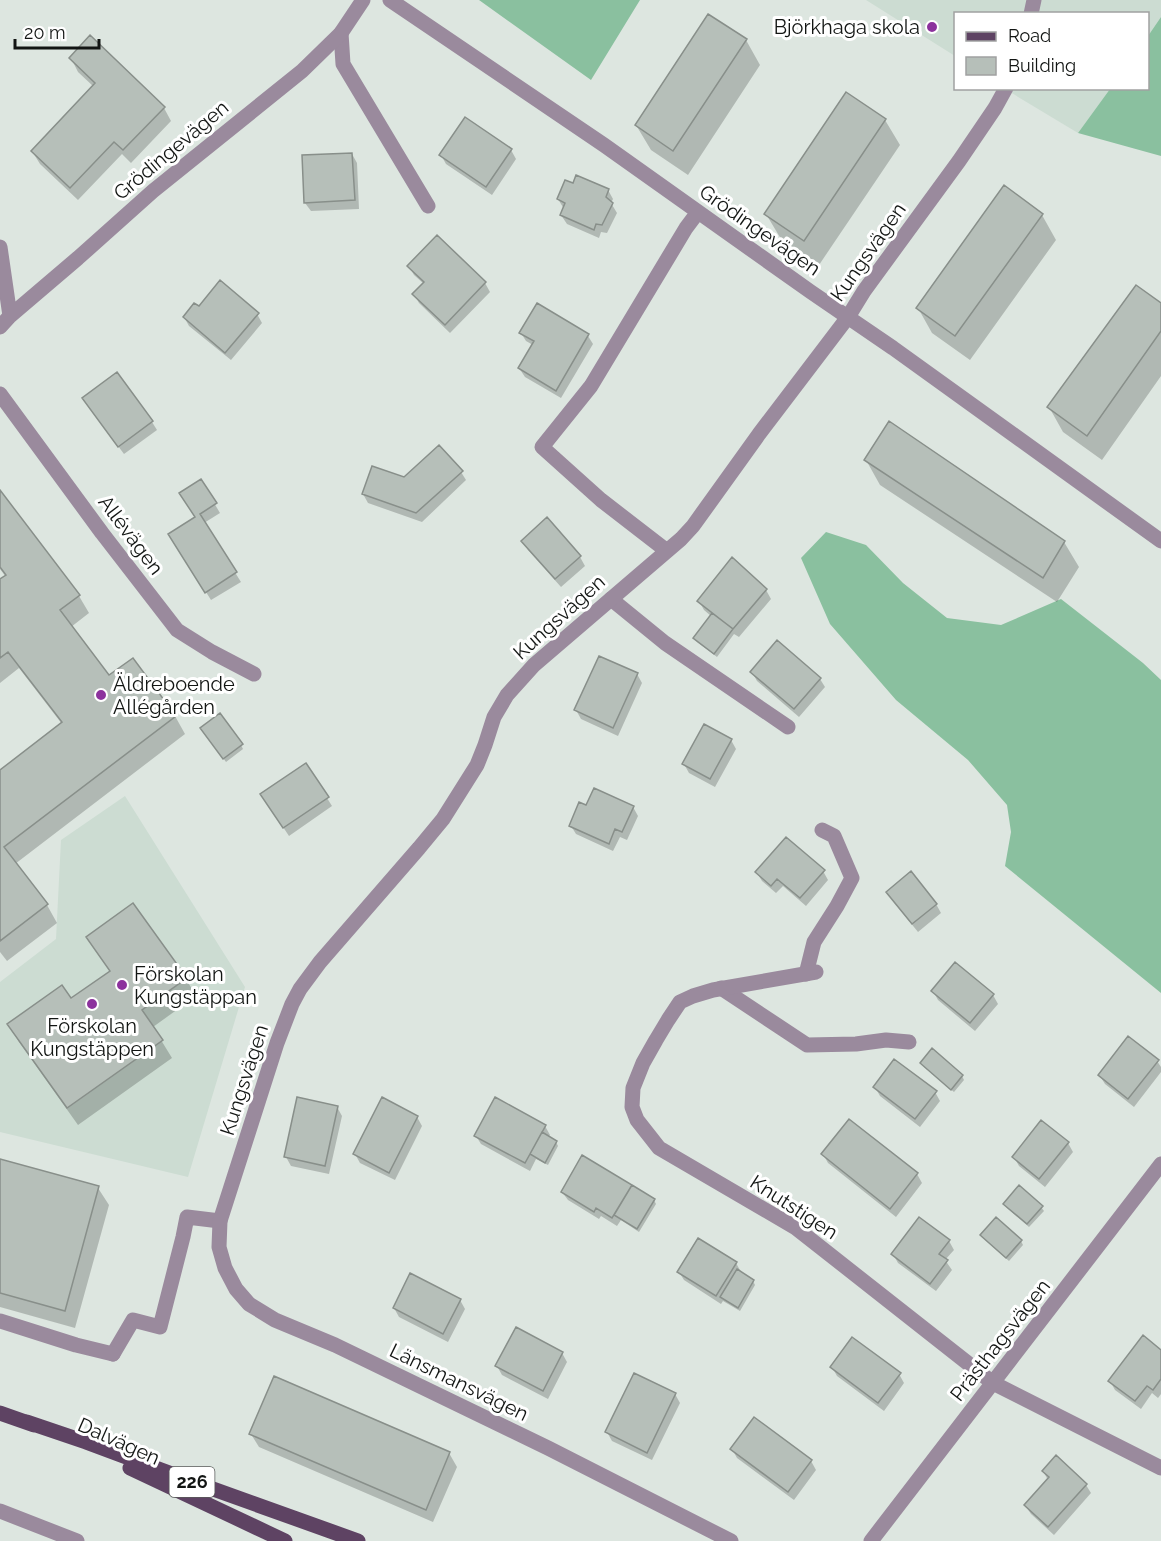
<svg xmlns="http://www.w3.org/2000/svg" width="1161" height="1541" font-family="Raleway,sans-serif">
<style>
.built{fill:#ccdcd2}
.forest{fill:#8ac09f}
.shadow{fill:#0003}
.building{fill:#b6bfb9;stroke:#888f8a;stroke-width:1.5}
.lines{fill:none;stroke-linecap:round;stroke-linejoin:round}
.lane{stroke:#9a8a9d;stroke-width:15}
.street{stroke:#9a8a9d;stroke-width:15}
.primary{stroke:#5e4363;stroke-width:15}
.poi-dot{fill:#8c329d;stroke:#fff;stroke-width:2}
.labels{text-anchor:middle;stroke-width:6;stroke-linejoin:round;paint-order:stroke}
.shield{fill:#fff;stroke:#595b5a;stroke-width:1.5}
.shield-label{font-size:18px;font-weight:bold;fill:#121513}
.poi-label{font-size:20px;fill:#121513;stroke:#fff;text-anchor:start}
.street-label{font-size:20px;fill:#121513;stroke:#fff}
</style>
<rect width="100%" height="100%" fill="#dde6e0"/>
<path class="built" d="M866,0h295v17l-13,19v-22h-192l-1,42z
M1005,89h105l-32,44z
M125,796l120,191 -57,190 -188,-45v-150l56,-43 5,-99z"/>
<path class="forest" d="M479,0h161l-49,80z
M1161,17v139l-83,-23 32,-44 38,-1v-52z
M826,532l40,13 37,38 44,35 54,7 60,-26 82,64 18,17v313l-156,-127 6,-34 -4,-27 -39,-45 -72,-60 -66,-76 -29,-66z"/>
<path class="shadow" d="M746,40l14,25 -72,110 -37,-25 -15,-25z
M71,58l93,50 7,13 -40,42 -9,-9 -44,46 -38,-36 -8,-13 62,-64 -16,-15z
M885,120l15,25 -81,120 -38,-26 -15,-25z
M511,150l5,9 -24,36 -46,-31 -5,-9z
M352,154l5,9 2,46 -48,2 -6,-8z
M608,190l5,9 -2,4 6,10 -10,20 -6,-1 -2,6 -32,-14 -6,-9 3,-6 -6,-10z
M1042,215l14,25 -86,120 -38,-27 -14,-25z
M437,237l48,46 5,9 -40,41 -31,-30 -5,-9 10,-10 -10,-9 -5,-9z
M1161,305v71l-59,84 -39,-28 -14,-25z
M199,308l58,6 5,9 -31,37 -42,-34 -5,-9z
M521,333l67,3 5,8 -32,54 -36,-21 -6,-9 14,-23 -7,-4z
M89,407l63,15 5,8 -33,24z
M866,460l198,82 15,25 -22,35 -177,-117z
M461,472l5,8 -44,42 -54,-19 -5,-9 41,-15z
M201,481l19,32 -16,10 37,59 -30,18 -36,-57 21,-25z
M0,493l79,103 10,17 -18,14 38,50 66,39 10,18 -170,130 32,41 10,18 -50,38 -7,-9v-180l62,-48 -43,-56 -19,15v-102l6,-4 -6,-8z
M547,519l33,38 5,9 -24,21 -33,-37 -5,-9z
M733,560l33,30 5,9 -32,38 -5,-3 -17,23 -20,-15 -3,-4 17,-22 -7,-6 -5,-9z
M752,672l68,7 5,8 -26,30 -42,-36z
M637,674l5,9 -24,53 -37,-17 -5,-9z
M204,732l37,13 2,4 -17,13z
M731,740l5,9 -21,38 -26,-14 -5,-9z
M327,798l5,8 -43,30 -22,-33z
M587,807h46l5,9 -11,24 -7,-3 -7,14 -37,-17 -5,-8z
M823,871l5,9 -22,26 -23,-20 -7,7 -14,-12 -5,-8z
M888,892l48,12 5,9 -23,19 -25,-31z
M88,937l98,42 10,17 -43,31 19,31 -94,67 -59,-83 -10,-18 62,-23 40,-29z
M933,991l60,4 5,9 -23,27 -37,-31z
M1157,1061l4,6v5l-27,35 -29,-23 -5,-8z
M922,1063l40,13 2,4 -10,12 -30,-25z
M875,1087l60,5 5,9 -20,26 -40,-31z
M337,1107l5,9 -13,58 -38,-8 -5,-9z
M417,1117l5,9 -27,54 -35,-17 -5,-9z
M849,1121l68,53 5,9 -26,34 -68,-54 -5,-9z
M545,1126l5,9 -2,2 8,5 2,4 -10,19 -12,-6 -6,12 -49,-27 -5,-8z
M1068,1143l5,9 -28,35 -26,-21 -5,-9z
M583,1157l71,43 2,4 -17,28 -18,-12 -4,6 -16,-10 -2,3 -31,-19 -6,-8z
M0,1161l98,27 11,17 -34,123 -75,-21z
M1005,1204l36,3 3,4 -15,16 -22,-19z
M982,1236l39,5 2,4 -14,16 -25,-22z
M949,1241l5,9 -9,10 7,10 -16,21 -38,-28 -5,-9z
M736,1263l5,9 12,9 2,4 -15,26 -17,-10 -2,3 -37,-24 -5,-8z
M460,1300l5,9 -17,33 -49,-25 -5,-9z
M517,1329l45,24 5,9 -19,37 -46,-24 -5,-9z
M1161,1351v43l-3,4 -6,-5 -11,16 -26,-19 -5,-9z
M832,1367l67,7 5,9 -20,28 -47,-35z
M675,1394l5,9 -28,57 -40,-19 -5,-9z
M251,1434l198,19 8,14 -24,55 -174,-75z
M732,1449l79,12 5,9 -22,30 -57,-42z
M1043,1471l43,14 5,8 -37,42 -23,-21 -6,-9 23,-25z"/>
<path class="building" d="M708,14l39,25 -74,112 -38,-26z
M90,35l75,72 -42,43 -9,-8 -44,46 -39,-37 64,-68 -26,-25z
M846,92l40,27 -82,122 -40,-27z
M465,117l47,32 -26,38 -47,-32z
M352,153l3,47 -51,3 -2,-48z
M576,175l33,14 -3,8 7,6 -11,22 -6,-1 -2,6 -34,-15 5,-12 -8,-4 8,-19 8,3z
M1004,185l39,29 -88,122 -39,-28z
M437,235l49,47 -41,43 -33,-31 12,-12 -17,-16z
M220,280l39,33 -34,40 -42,-36 11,-14 5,3z
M1136,285l25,18v28l-74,105 -40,-29z
M537,303l52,31 -33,57 -38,-23 16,-27 -15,-8z
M117,372l36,49 -35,26 -36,-49z
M889,421l176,120 -22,37 -179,-118z
M439,445l24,26 -47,42 -54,-19 10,-28 32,11z
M201,479l16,24 -17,11 37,58 -32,21 -37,-59 27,-17 -16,-24z
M0,490l80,105 -20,15 49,65 24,-17 43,58 -172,131 44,57 -48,37v-171l62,-48 -54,-70 -8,6v-79l6,-4 -6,-8z
M547,517l34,39 -26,23 -34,-38z
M732,557l35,32 -34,40 -36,-28z
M712,613l21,16 -19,25 -21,-16z
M777,640l44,38 -27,31 -44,-37z
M599,656l39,17 -25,55 -39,-18z
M220,713l23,31 -20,15 -23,-31z
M704,724l28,15 -22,40 -28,-15z
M306,763l23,34 -46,31 -23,-34z
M594,788l40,18 -12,26 -7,-3 -6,15 -40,-18 10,-24 7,3z
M786,837l39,33 -25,28 -23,-19 -6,7 -16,-14z
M911,871l26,33 -25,20 -26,-32z
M133,903l54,75 -45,32 21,30 -96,68 -60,-84 55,-39 9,13 39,-27 -24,-34z
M955,962l39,32 -24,29 -39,-32z
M1128,1036l31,24 -31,39 -30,-24z
M932,1048l31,27 -12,15 -31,-27z
M894,1059l43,32 -22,28 -42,-32z
M297,1097l41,9 -13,60 -41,-9z
M382,1097l36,19 -29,57 -36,-19z
M495,1097l51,28 -21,38 -51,-27z
M849,1119l69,54 -28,36 -69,-55z
M1041,1120l28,22 -30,37 -27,-22z
M542,1132l15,9 -12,22 -15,-9z
M582,1155l50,30 -20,33 -16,-10 -2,4 -33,-20z
M0,1159l99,27 -34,125 -65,-18z
M632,1185l23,14 -18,30 -23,-14z
M1019,1185l24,21 -16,18 -24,-20z
M919,1217l31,23 -11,14 9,6 -18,24 -39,-30z
M996,1217l26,23 -16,18 -26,-23z
M698,1238l39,24 -21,34 -39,-24z
M737,1269l17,11 -16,28 -18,-11z
M410,1273l51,26 -18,35 -50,-26z
M516,1327l47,25 -20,39 -48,-25z
M1143,1335l18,15v29l-8,11 -6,-4 -12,15 -27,-20z
M852,1337l49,36 -23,30 -48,-36z
M634,1373l42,20 -29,60 -42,-21z
M274,1376l176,76 -24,58 -177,-76z
M754,1417l58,43 -24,32 -58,-43z
M1056,1455l31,29 -39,43 -24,-22 25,-28 -7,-6z"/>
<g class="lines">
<path class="lane" d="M341,33l2,31 85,142
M611,599l54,44 123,84
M806,974l8,-32 23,-36 15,-28 -18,-42 -12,-6
M721,988l86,57 49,-1 30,-4 23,2
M113,1354l20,-34 27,7 23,-90 4,-20 33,4
M0,1511l77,30"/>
<path class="street" d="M390,0l214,145 207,147 82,56 268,193
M1031,14l3,-14
M0,247l10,69
M0,327l10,-11 68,-58 75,-67 149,-120 39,-38 22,-33
M0,394l102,139 75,97 35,22 42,22
M667,551l-66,-51 -59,-53 49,-61 95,-158 12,-16
M816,972l-103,18 -20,6 -13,6 -12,18 -12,20 -13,23 -10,25 -1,19 5,13 22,28 137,80 197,155 168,85
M0,1321l76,24 37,9
M731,1541l-183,-93 -213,-103 -60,-25 -26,-16 -13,-15 -11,-21 -6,-21 1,-26 57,-178 15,-39 8,-15 20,-27 99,-114 24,-29 34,-54 8,-20 9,-28 13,-22 27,-30 147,-126 12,-13 66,-92 89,-117 16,-26 95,-130 36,-53 11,-20
M871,1541l290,-377"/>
<path class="primary" d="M0,1413l34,12
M27,1422l59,20 102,38 170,61
M130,1468l155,73"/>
</g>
<g class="poi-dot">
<circle cx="932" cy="27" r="6"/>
<circle cx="101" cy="695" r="6"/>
<circle cx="122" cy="985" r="6"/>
<circle cx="92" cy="1004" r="6"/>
</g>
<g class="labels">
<rect class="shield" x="169.5" y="1467" width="45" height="30" rx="4.5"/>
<g class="shield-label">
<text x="192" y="1488">226</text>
</g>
<g class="poi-label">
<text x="920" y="34" text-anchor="end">Björkhaga skola</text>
<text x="113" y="691">Äldreboende<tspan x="113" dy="23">Allégården</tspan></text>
<text x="134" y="981">Förskolan<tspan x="134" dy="23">Kungstäppan</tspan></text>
<text x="92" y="1033" text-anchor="middle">Förskolan<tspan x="92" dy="23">Kungstäppen</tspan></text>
</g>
<g class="street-label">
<text transform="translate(171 150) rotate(-40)" y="7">Grödingevägen</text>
<text transform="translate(760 230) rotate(35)" y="7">Grödingevägen</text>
<text transform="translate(868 252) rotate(-55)" y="7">Kungsvägen</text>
<text transform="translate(131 535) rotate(53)" y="7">Allévägen</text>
<text transform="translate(559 617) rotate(-42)" y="7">Kungsvägen</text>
<text transform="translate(244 1080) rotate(-72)" y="7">Kungsvägen</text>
<text transform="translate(794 1207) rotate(33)" y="7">Knutstigen</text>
<text transform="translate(1000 1340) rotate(-52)" y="7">Prästhagsvägen</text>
<text transform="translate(459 1382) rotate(26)" y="7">Länsmansvägen</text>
<text transform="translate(119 1441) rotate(24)" y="7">Dalvägen</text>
</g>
</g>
<rect x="954" y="12" width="195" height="78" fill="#ffffff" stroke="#a0a1a1" stroke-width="1.5"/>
<rect x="966" y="32" width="30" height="9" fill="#5e4363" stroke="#a0a1a1" stroke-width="1.5"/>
<text x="1008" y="42" font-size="18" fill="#121513">Road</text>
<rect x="966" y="57" width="30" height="18" fill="#b6bfb9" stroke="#a0a1a1" stroke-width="1.5"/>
<text x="1008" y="72" font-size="18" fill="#121513">Building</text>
<path d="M15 39v9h84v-9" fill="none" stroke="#121513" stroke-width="3"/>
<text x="24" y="39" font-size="18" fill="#121513" stroke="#ffffff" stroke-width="4.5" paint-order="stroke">20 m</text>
</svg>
